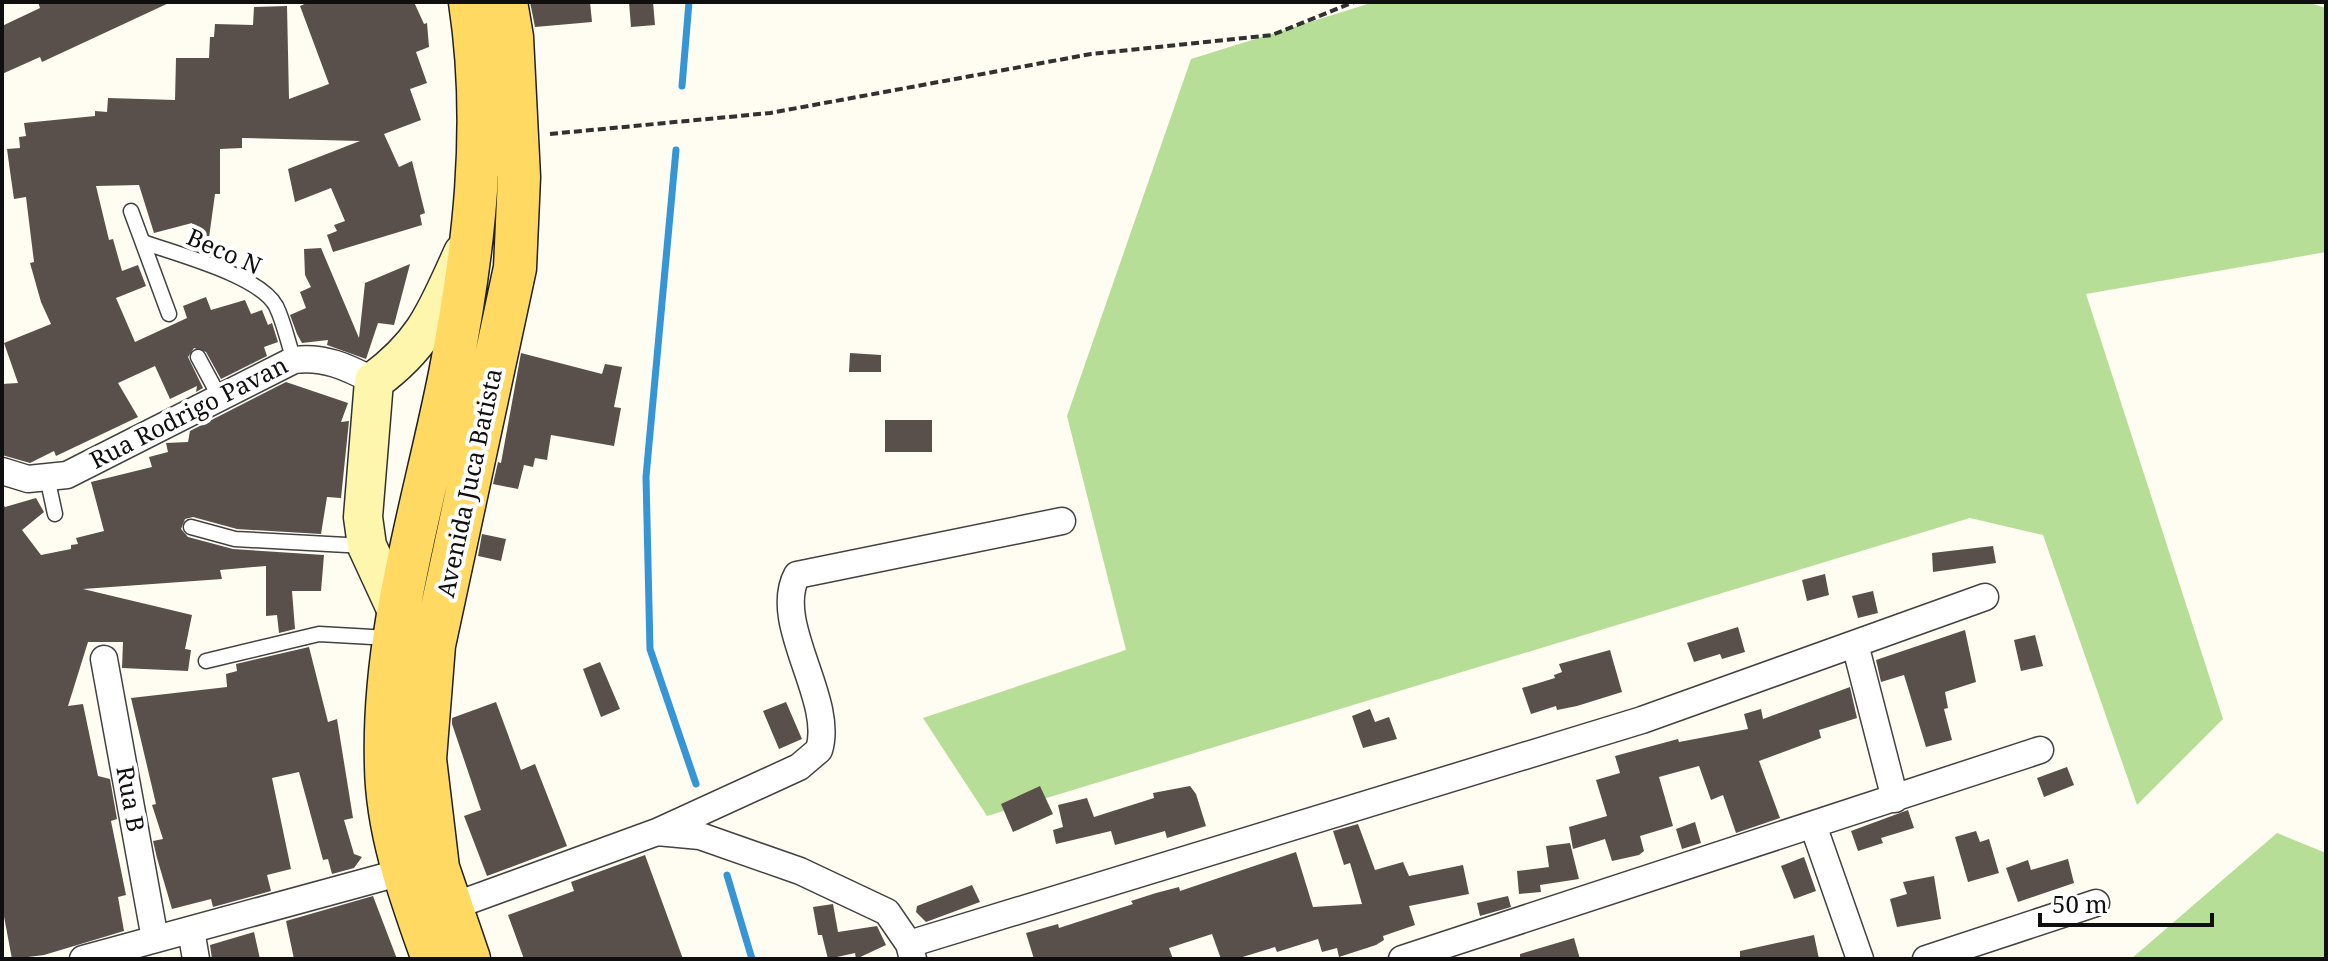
<svg xmlns="http://www.w3.org/2000/svg" width="2328" height="961" font-family="'Noto Serif',serif">
<style>
.forest{fill:#b7de97}
.lines{fill:none;stroke-linecap:round;stroke-linejoin:round}
.stream{stroke:#3695d5;stroke-width:7}
.building{fill:#59504b}
.lane-casing{stroke:#424242;stroke-width:17}
.street-casing{stroke:#424242;stroke-width:29}
.secondary-casing{stroke:#313131;stroke-width:41}
.primary-casing{stroke:#202020;stroke-width:45}
.path{stroke:#313131;stroke-width:4;stroke-dasharray:8 4;stroke-linecap:butt}
.lane{stroke:#fff;stroke-width:14}
.street{stroke:#fff;stroke-width:26}
.secondary{stroke:#fff6ad;stroke-width:38}
.primary{stroke:#ffd962;stroke-width:42}
.labels{text-anchor:middle;stroke-width:8;stroke-linejoin:round;paint-order:stroke}
.street-label{font-size:24px;fill:#0f0f0f;stroke:#fff}
</style>
<rect width="100%" height="100%" fill="#fffcf2"/>
<path class="forest" d="M1374,2h933l19,6v244l-240,42 137,425 -86,86 -94,-270 -73,-17 -983,298 -64,-98 203,-68 -59,-234 124,-357z
M2277,833l49,20v106h-195z"/>
<g class="lines">
<path class="stream" d="M682,86l7,-84
M676,150l-30,327 4,172 46,135
M727,875l25,84"/>
</g>
<path class="building" d="M38,2h133l-129,60 -2,-5 -38,17v-48l38,-18z
M309,2h105l10,22 3,-1 2,24 -13,5 11,31 -17,6 11,31 -37,14 15,33 13,-6 13,52 -5,2 2,10 -89,27 -6,-17 10,-4 -3,-6 11,-4 -14,-33 -36,14 -7,-33 72,-28 -118,-3v10l-22,1v45h-5l-7,51 -19,-3 3,-19 -38,10 -15,-48 -43,1 13,54 4,-1 9,32 16,-6 8,21 -30,12 19,44 52,-24 -4,-12 23,-9 5,13 34,-10 6,14 11,-4 6,15 4,-2 6,19 -14,5 3,9 -46,23 -15,-27 -12,-4 -6,9 15,31 -7,4 1,-6 -27,13 -15,-33 -37,17 20,34 -82,39 -2,-5 -24,12 -28,-8v-71l16,-1 -14,-40 47,-19 -10,-22 -11,-39 4,-1 -8,-65 -12,2 -4,-28 -3,-22 13,-1 -1,-11 7,-1 -2,-13 71,-7v-5l12,1 1,-14 67,2 1,-42h33l1,-21h4l1,-13 38,1 1,-18 33,-1 2,93 40,-15 -29,-78z
M530,2h60l2,20 -57,5z
M629,2h24l2,23 -24,2z
M321,248l38,90 6,-55 45,-19 -16,61 -16,-2 -12,36 -39,-14 1,-5 -26,3 -5,-9 -7,-19 16,-7 -6,-16 11,-5 -6,-12 -1,-26z
M521,353l81,21 3,-10 17,3 -8,40 7,1 -7,38 -63,-11 -4,25 -12,-2 -2,9 -9,-2 -6,24 -25,-5 5,-22 3,1z
M850,353l31,2v17h-32z
M286,382l62,21 -7,19 8,-1 -8,77 -14,-1 -6,37 -84,-5 -44,-12 -8,2 -4,10 7,8 45,12 91,6 -3,36h-29l3,38 -16,4 -2,-18 -11,1v-50l-46,4 2,9 -139,10 109,26 -7,34 6,1 -3,21 -66,-3 1,-26h-35l-20,64 15,-2 15,72 12,3 7,40 -6,2 15,74 -8,2 6,34 -80,24 -32,4 -10,-53v-403l3,4 31,-9 8,14 -22,18 19,25 30,-6v-4l7,-1 -2,-6 28,-7 -13,-49 61,-15 -3,-10 19,-5 -2,-9 22,-1 2,-11z
M885,420h47v32h-47z
M482,534l24,5 -5,22 -23,-5z
M1993,546l3,17 -63,9 -1,-19z
M1825,574l4,21 -22,6 -5,-21z
M1873,591l5,22 -20,5 -6,-22z
M1738,627l7,25 -23,7 -2,-5 -26,8 -7,-19z
M1965,630l11,52 -31,10 3,16 -4,1 8,31 -26,7 -22,-72 -23,7 -5,-22z
M2035,635l8,31 -22,5 -7,-31z
M309,647l19,75 9,-3 16,99 -9,2 10,34 8,3 -8,11 -22,6 -4,-15 -5,1 -24,-88 -27,6 19,91 -24,6 4,16 -58,16 -2,-8 -39,10 -15,-51 -4,-17 10,-2 -11,-34 4,-1 -25,-106 96,-11 -1,-13 11,-3 -1,-7z
M1610,650l12,42 -45,14 -20,4 -1,-4 -25,8 -9,-26 33,-10 -1,-3 8,-3 -3,-8z
M600,662l20,47 -19,8 -18,-48z
M1850,687l7,31 -38,12 2,8 -62,23 21,57 -44,15 -13,-38 -12,5 -12,-34 -40,11 14,49 -33,10 4,15 -5,4 -27,6 -7,-22 -32,10 -4,-22 38,-11 -11,-36 24,-7 -5,-17 63,-17 1,3 69,-13 -4,-15 17,-5 2,10z
M496,702l25,68 14,-6 32,82 -80,30 -23,-60 17,-6 -29,-86v-6z
M786,702l16,37 -23,10 -16,-38z
M1370,709l5,13 14,-5 8,22 -34,9 -11,-32z
M2067,767l7,18 -30,12 -7,-19z
M1040,786l13,28 -40,18 -12,-28z
M1190,786l6,8 10,32 -39,12 -2,-7 -50,14 -4,-14 -55,13 -3,-14 10,-3 -5,-22 29,-7 7,19 60,-19 -1,-5z
M1908,810l6,18 -33,10 2,5 -25,8 -7,-20z
M1695,822l6,21 -19,6 -6,-20z
M1358,824l17,46 28,-8 6,14 54,-11 6,29 -60,12 6,19 -32,11 1,4 -8,5 -37,12 -2,-9 -15,4 -4,-13 -41,13 -2,-5 -39,12h-15l-9,-25 -43,14 4,11h-139l-8,-26 32,-9 1,4 74,-24 -2,-3 25,-8 23,-6 1,4 116,-39 17,55 49,-3 -12,-41 -6,2 -11,-34z
M1976,831l4,11 9,-3 10,34 -31,9 -13,-45z
M1570,843l9,36 -39,6 1,7 -22,2 -2,-23 32,-4 -3,-21z
M645,855l38,104h-159l-16,-44 66,-24 -3,-9z
M1804,857l12,34 -22,8 -13,-33z
M2068,859l6,24 -56,19 -12,-34 22,-8 3,10z
M1934,876l7,43 -44,8 -7,-28 17,-5 -4,-12z
M972,885l8,17 -54,20 -10,-10 1,-6z
M373,896l24,63h-103l-8,-38z
M1508,896l3,11 -31,9 -3,-13z
M833,904l5,28 39,-6 9,19 -30,14 -1,-6 -27,6 -6,-24h-4l-5,-28z
M254,932l6,27h-48l-2,-14z
M1814,935l5,24h-79v-8z
M1574,938l6,21h-60v-5z"/>
<g class="lines">
<defs>
<path id="lane" d="M131,211l38,103
M143,242c33,12 116,33 133,64 8,16 12,37 18,54
M198,357l21,39
M47,477l8,37
M191,527l44,12 130,7
M206,661l113,-27 71,4"/>
<path id="street" d="M2,471l26,8 39,-4 227,-115c30,-4 53,7 80,21
M1855,644l40,155
M104,659l51,280
M1813,825l47,134
M657,832l142,-65 20,-17c16,-51 -48,-127 -22,-175l265,-54
M451,907l206,-75 43,4 100,35 87,41 22,32 4,15
M191,930l5,29
M909,944l733,-224 343,-123
M83,959l319,-87
M1402,959l638,-209
M1926,959l170,-56"/>
<path id="secondary" d="M397,611l-30,-65 -4,-29 11,-136c52,-38 63,-71 89,-128"/>
<path id="primary" d="M433,959c-22,-62 -46,-126 -47,-193 -4,-135 38,-261 64,-392 24,-122 39,-248 20,-372
M469,959l-31,-91 -13,-109 9,-114 81,-377 4,-91 -7,-140 -6,-35"/>
</defs>
<use href="#lane" class="lane-casing"/>
<use href="#street" class="street-casing"/>
<use href="#secondary" class="secondary-casing"/>
<use href="#primary" class="primary-casing"/>
<path class="path" d="M550,134l220,-21 321,-59 181,-19 82,-33"/>
<use href="#lane" class="lane"/>
<use href="#street" class="street"/>
<use href="#secondary" class="secondary"/>
<use href="#primary" class="primary"/>
</g>
<g class="labels">
<g class="street-label">
<text transform="translate(224 252) rotate(24)" y="8">Beco N</text>
<text transform="translate(189 413) rotate(-27)" y="8">Rua Rodrigo Pavan</text>
<text transform="translate(470 483) rotate(-78)" y="8">Avenida Juca Batista</text>
<text transform="translate(130 799) rotate(80)" y="8">Rua B</text>
</g>
</g>
<rect width="2328" height="961" fill="none" stroke="#0f0f0f" stroke-width="8"/>
<path d="M2040 913v12h172v-12" fill="none" stroke="#0f0f0f" stroke-width="4"/>
<text x="2052" y="913" font-size="24" fill="#0f0f0f" stroke="#ffffff" stroke-width="6" paint-order="stroke">50 m</text>
</svg>
